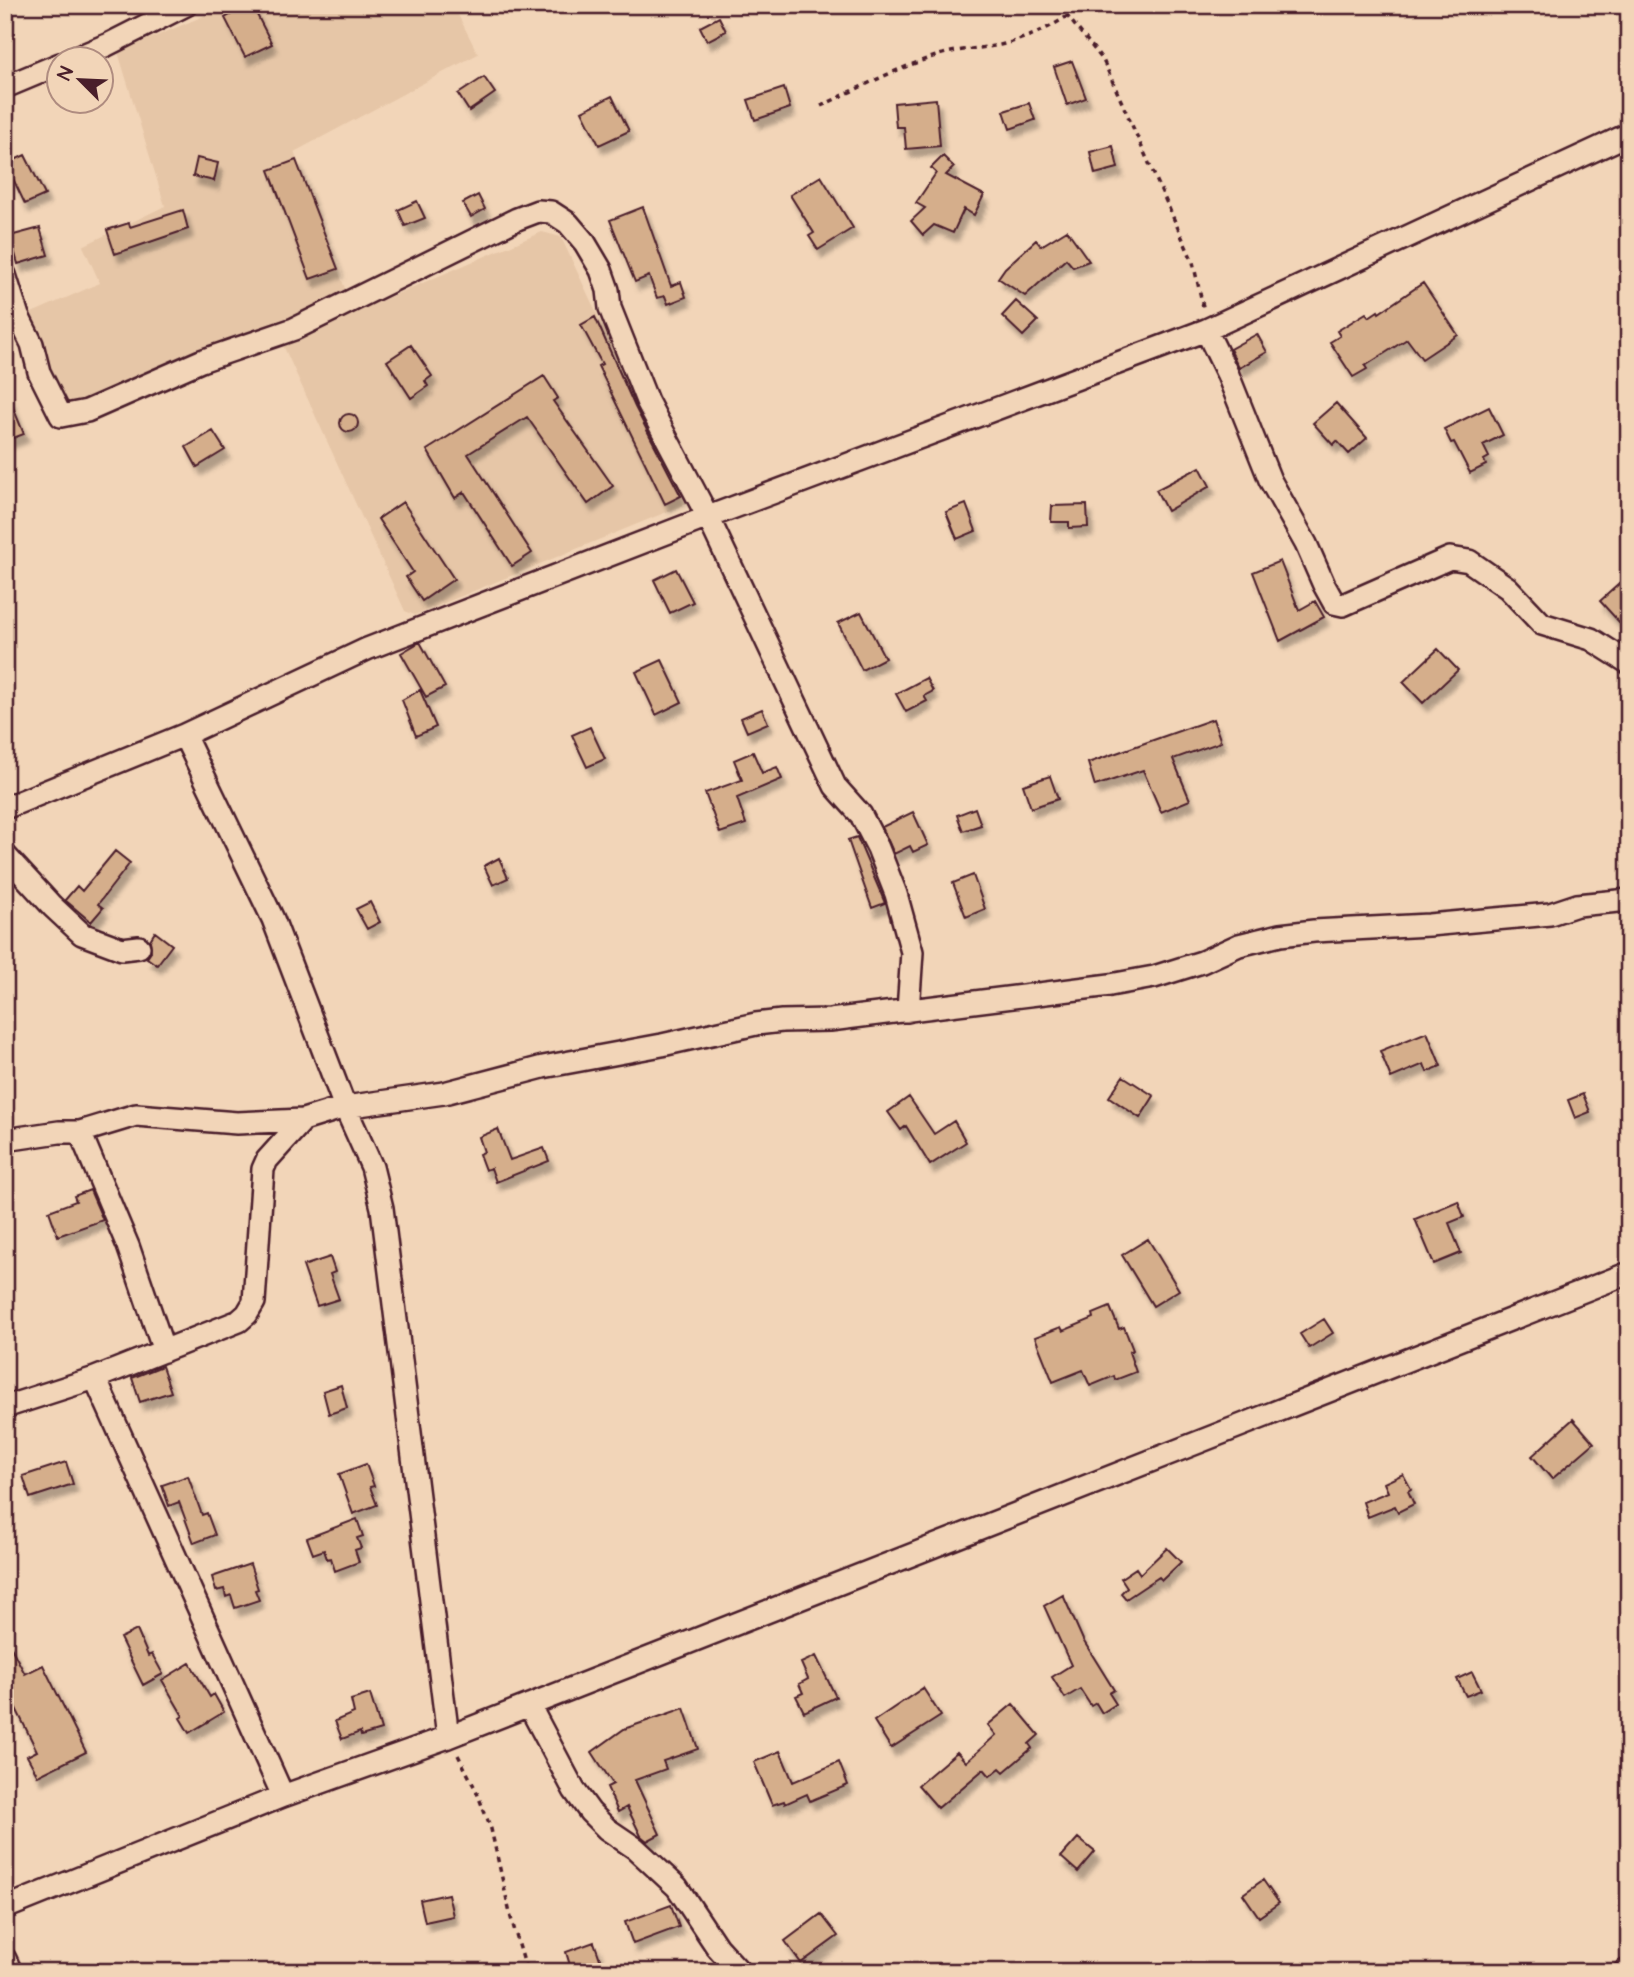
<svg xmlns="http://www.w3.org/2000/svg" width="1634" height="1977" font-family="'Architects Daughter',sans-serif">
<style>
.built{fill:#e6c6a7}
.building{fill:#d5ae8b;stroke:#4a1f2b;stroke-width:2;filter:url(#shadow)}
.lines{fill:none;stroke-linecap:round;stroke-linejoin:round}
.minor-casing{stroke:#4a1f2b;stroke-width:26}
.path{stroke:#4a1f2b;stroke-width:3.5;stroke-dasharray:5 5;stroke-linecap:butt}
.minor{stroke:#f2d5b8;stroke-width:21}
</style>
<defs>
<filter id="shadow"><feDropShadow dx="4.5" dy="8" stdDeviation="2" flood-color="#0004"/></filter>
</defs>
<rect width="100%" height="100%" fill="#f2d5b8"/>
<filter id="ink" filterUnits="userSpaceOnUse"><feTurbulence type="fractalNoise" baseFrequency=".0143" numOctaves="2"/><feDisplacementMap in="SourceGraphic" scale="14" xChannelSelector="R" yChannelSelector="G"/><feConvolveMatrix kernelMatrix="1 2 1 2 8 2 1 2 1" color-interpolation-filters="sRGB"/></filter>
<g filter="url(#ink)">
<path class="built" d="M230,5h223l25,49 -184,98 53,142 -273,112 -14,-7 -35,-83 75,-33 -17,-37 82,-40 -47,-154z
M542,232l19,5 125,267 -271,111 -10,-4 -123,-268z"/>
<path class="building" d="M248,5h4l20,39 -27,13 -20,-39z
M719,17l7,14 -19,10 -7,-14z
M1072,61l14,37 -19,7 -13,-38z
M484,77l11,16 -26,18 -11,-17z
M784,88l6,20 -35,12 -7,-20z
M612,96l17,35 -30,14 -17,-34z
M936,99l4,47 -34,3 -2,-22h-8l-2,-24z
M1029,103l6,17 -25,9 -6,-18z
M1113,146l5,22 -23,6 -5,-22z
M25,155l20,40 -20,9 -19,-40z
M943,156l11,11 -8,8 38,20 -10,20 -10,-6 -11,24 -19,-8 -11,10 -12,-14 14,-13 -9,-5 20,-30 -5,-5z
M197,158l21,5 -4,18 -21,-5z
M296,160l42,109 -28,10 -41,-109z
M821,176l32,52 -35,22 -9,-14 5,-3 -24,-38z
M478,195l7,14 -14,8 -8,-14z
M417,201l8,17 -20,8 -7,-16z
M643,207l28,79 10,-4 5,15 -18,7 -3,-8 -8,2 -8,-22 -14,6 -25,-62z
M183,210l5,19 -73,25 -8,-24 22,-7 1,4z
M40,228l8,27 -30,9 -8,-28z
M1067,230l22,31 -16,6 -7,-8 -41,37 -27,-18 7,-10 31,-28 5,6z
M1423,283l35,52 -36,24 -15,-20 -42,27 2,3 -14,8 -23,-35 10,-6 -3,-5 29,-18 3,4 9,-6 1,2z
M1016,301l22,20 -15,15 -21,-20z
M595,317l40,90 46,89 -16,8 -67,-138 4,-2 -21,-39z
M1257,334l10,18 -28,16 -9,-19z
M411,345l21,31 -7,5 3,5 -17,12 -24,-37z
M544,376l14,22 -5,3 60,85 -25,18 -61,-87 -59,37 64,99 -20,13 -48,-74 -9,6 -28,-48z
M5,388l19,46 -19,7z
M1336,403l31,35 -18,16 -12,-13 -4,4 -20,-22z
M1489,407l14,28 -20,10 6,12 -5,3 2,5 -16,8 -16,-31 -3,1 -7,-14z
M340 423a9 9 0 1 1 18 0a9 9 0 1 1-18 0Z
M213,431l12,19 -28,17 -11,-20z
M1200,467l10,19 -43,25 -11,-21z
M403,502l51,77 -32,22 -16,-24 7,-5 -35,-53z
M966,504l10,27 -19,8 -11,-27z
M1087,505l1,22 -19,1v-6h-18l1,-16z
M1280,561l19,49 16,-9 9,16 -44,24 -27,-69z
M676,569l17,33 -23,11 -16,-33z
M1629,575v58l-29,-32z
M861,612l24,46 -23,12 -24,-47z
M420,642l25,45 -19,10 -25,-44z
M1438,649l20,21 -35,33 -20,-21z
M662,660l20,42 -26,13 -20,-43z
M926,678l7,13 -9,5 3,5 -21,11 -10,-18z
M420,690l16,37 -20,9 -14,-36z
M762,709l6,14 -21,9 -6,-14z
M1213,719l8,23 -48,17 17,41 -29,12 -18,-42 -48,16 -7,-23z
M590,727l15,32 -18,8 -15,-32z
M753,752l9,21 15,-6 5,12 -45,19 9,26 -26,9 -15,-40 37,-13 -8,-20z
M1050,776l8,23 -27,9 -8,-23z
M975,808l6,17 -18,6 -6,-16z
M913,812l15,33 -15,7 -3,-6 -16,8 -12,-27z
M857,837l28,66 -13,5 -24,-68z
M115,851l15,12 -32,41 5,4 -12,14 -26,-22 12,-14 5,5z
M499,858l9,20 -15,7 -9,-19z
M973,875l12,34 -19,8 -13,-34z
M370,902l10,20 -13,7 -11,-20z
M155,932l17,13 -15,20 -10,-7 4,-6 -1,-12z
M1427,1032l14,34 -14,6 -3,-8 -33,14 -11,-27z
M1123,1076l31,20 -14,22 -31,-21z
M1583,1094l7,18 -15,6 -7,-18z
M909,1097l25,37 20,-13 12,21 -36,23 -24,-39 -5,4 -13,-18z
M498,1129l12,31 34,-12 5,13 -53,21 -5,-14 -6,2 -6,-16 5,-2 -5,-15z
M90,1190l13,30 -45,16 -9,-25 27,-10 -2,-5z
M1458,1201l6,16 -15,6 12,30 -27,11 -19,-45z
M1148,1239l31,51 -26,16 -31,-51z
M330,1257l5,15 -5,2 9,25 -22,7 -14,-40z
M1110,1307l9,22 5,-2 9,23 -4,2 7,20 -21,8 -1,-4 -24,10 -7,-16 -30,12 -18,-45 26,-10 2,4 31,-13 -1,-4z
M1324,1319l9,14 -24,15 -9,-14z
M162,1366l9,26 -31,10 -8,-24z
M341,1385l6,23 -18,6 -6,-23z
M1573,1419l21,24 -42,36 -20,-23z
M66,1462l7,22 -43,14 -7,-22z
M366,1464l8,22 -4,1 7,18 -24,9 -14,-40z
M1403,1474l8,15 -3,2 6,13 -16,8 -3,-6 -27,11 -5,-15 25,-10 -4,-9z
M188,1476l14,39 5,-2 8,22 -21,8 -15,-41 -10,4 -7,-21z
M357,1519l6,17 -6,2 4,10 -6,2 4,12 -24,9 -4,-13 -4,1 -3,-9 -11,4 -6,-16z
M1167,1548l14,14 -19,18 -3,-3 -33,22 -5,-6 6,-6 -6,-9 15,-10 4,6z
M250,1564l8,25 -3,1 4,10 -24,8 -4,-13 -5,2 -2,-8 -8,2 -4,-14z
M1063,1595l20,45 31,50 -5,3 7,11 -14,9 -6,-10 -5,3 -11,-17 -15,9 -13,-21 19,-12 -27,-59z
M137,1630l11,26 4,-2 11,20 -20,11 -23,-47z
M5,1636l20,38 18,-9 43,87 -48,24 -11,-20 10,-5 -32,-65z
M816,1656l20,41 -32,15 -8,-16 7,-3 -4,-9 9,-5 -7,-16z
M190,1663l20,34 4,-3 10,18 -35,21 -9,-15 3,-2 -21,-36z
M1472,1672l9,18 -15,6 -9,-17z
M923,1688l18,28 -50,32 -17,-27z
M370,1694l11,36 -20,6 -1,-4 -18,7 -7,-18 19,-8 -3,-13z
M1013,1704l26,31 -10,9 3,4 -28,24 -4,-4 -10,8 -6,-7 -46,39 -20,-23 39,-33 9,10 30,-27 -8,-10z
M684,1708l14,41 -35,12 3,8 -31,11 25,54 -13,7 -6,-5 -14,-29 -9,5 -11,-25 6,-3 -21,-32 32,-23z
M780,1751l13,31 46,-20 9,23 -38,16 -3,-7 -22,10 -1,-3 -12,4 -18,-43z
M1078,1838l17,14 -17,20 -17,-15z
M1263,1880l16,23 -20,14 -16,-23z
M448,1894l5,22 -28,6 -5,-22z
M671,1905l8,22 -46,17 -8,-22z
M821,1914l17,22 -37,27 -16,-22z
M594,1942l7,20 -29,10 -6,-20z"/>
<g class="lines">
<defs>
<path id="minor" d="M71,60l36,-15 79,-40
M5,87l55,-23
M5,275l13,41 14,28 7,28 22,44 26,-5 114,-50 93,-32 223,-110 21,-8 13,1 17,11 17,20 16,27 7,20 2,18 37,93 61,116 127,269 26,29 17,33 18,46 16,58 -4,59
M1206,330l22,45 42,105 36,64 18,41 10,18 9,2 107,-47 19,3 39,27 34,36 49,15 38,24
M184,735l183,-86 341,-132 498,-187 423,-196
M5,808l179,-73 89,184 72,188 27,60 10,41 66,529
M5,855l47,51 30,28 40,15 17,-2
M80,1132l48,114 36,105
M5,1140l54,-8h21l56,-17 101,8 66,-3 42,-13 99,-14 99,-26 119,-22 94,-21 26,-3 48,-1 280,-35 44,-8 48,-15 37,-17 41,-10 34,-4 115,-6 121,-11 27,-9 52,-5
M95,1378l188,418
M5,1407l90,-29 144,-57 8,-7 7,-12 9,-133 4,-9 36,-40
M529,1705l45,85 16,22 17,17 28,19 42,39 40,60 23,25
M5,1908l278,-112 165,-59 1181,-464
M5,1959l6,13
M1624,1972l5,-3"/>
</defs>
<use href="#minor" class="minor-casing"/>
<path class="path" d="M1063,5l5,12 35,43 90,202 11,49
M821,106c38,-18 76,-38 115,-50 21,-7 43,-7 64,-11 29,-6 60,-22 83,-40
M458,1755l18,35 15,39 20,89 16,54"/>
<use href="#minor" class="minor"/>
</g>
</g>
<rect width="1634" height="1977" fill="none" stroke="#f2d5b8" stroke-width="28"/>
<rect x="14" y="14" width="1606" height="1949" fill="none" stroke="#4a1f2b" stroke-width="2.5" filter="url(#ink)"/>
<g transform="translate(80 80) rotate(294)"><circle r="33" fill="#f2d5b8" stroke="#af8c80" stroke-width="2"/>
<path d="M0-5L12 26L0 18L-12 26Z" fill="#4a1f2b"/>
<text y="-10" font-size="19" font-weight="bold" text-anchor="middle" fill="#4a1f2b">N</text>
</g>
</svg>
